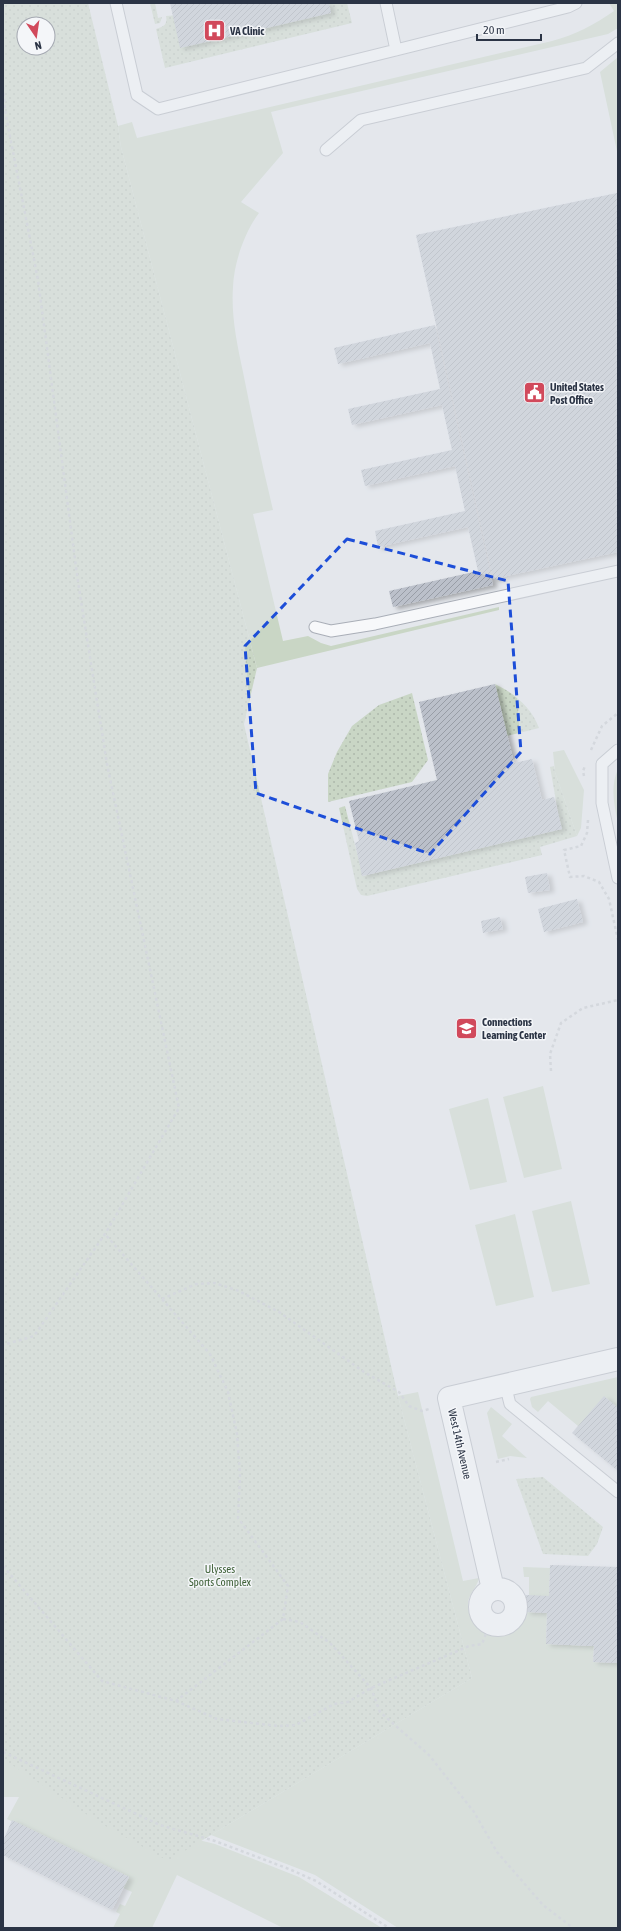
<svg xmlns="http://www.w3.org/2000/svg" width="621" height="1931" font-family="'Asap Condensed',sans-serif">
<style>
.grass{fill:#c9d6c5}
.park{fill:url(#park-dots);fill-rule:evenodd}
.building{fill:url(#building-hatch);filter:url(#shadow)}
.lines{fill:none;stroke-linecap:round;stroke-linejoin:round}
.service-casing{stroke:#a9aeb7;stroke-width:13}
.minor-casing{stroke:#a9aeb7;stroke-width:24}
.path{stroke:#c2c5cb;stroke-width:2.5;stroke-dasharray:3 3;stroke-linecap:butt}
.service{stroke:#f7f8fa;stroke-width:11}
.minor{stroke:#f7f8fa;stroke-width:22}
.marked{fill:none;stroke:#1d4ed8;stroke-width:3;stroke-dasharray:8 5;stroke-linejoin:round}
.labels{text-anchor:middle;stroke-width:3;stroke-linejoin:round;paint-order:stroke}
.poi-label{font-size:11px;font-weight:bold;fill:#2b3445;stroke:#f4f6f9;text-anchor:start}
.street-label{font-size:11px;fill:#2b3445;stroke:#f4f6f9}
.park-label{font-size:11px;fill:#3f6138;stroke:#f4f6f9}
</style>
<defs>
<pattern id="park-dots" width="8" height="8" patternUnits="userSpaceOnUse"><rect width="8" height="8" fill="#c9d6c5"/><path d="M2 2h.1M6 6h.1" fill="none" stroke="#adb8ab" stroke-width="1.8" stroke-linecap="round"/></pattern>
<pattern id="building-hatch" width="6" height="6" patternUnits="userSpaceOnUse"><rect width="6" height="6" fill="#bbc0ca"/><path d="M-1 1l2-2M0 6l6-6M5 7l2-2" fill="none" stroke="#989da6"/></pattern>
<filter id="shadow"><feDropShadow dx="4.5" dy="2.5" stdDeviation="2" flood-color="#0004"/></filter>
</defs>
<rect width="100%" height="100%" fill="#e4e7ec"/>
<path class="grass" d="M609,3h9v25l-10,6 -337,78 12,41 -42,49 18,11c-15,20 -25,50 -26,74 -2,29 4,57 10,85 9,46 19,92 30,138l-20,4 30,127 25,-5 13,7 10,3 168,-39v3l-242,58 -136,-521 -3,-21 14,-4 5,16 415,-97c23,-6 42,-16 62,-30z
M618,57v99l-18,-84z
M564,750l20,40 -3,38 -4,8 -22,-64 -2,-20z
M618,769v54c-4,-19 -8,-36 0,-54z
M543,1086l19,83 -38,9 -21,-81z
M488,1098l19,84 -37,8 -21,-81z
M571,1201l19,83 -38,8 -20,-81z
M515,1214l19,83 -38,9 -21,-81z
M618,1377v31l-40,18 -30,-25 -10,11 -6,-5 -2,-8 1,-2z
M418,1392l45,189 16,-3c-2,10 -12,17 -11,28 1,24 30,38 48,22 5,-4 7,-10 10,-16l21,1 -1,31 48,2 -1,16 25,1v265h-220l-83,-53 -104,-40 261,-157 -74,-282z
M491,1407l21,17 -10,12 25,22 -17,-2 -12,3 -11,-46z
M523,1567l27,1 -1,28h-20v-19h-5z
M3,1756l167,77 45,11 84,33 83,51h-99l-106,-53 -25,53h-39l7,-14 -4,-2 4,-8 5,2 7,-14 -9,-4 6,-11 -122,-58 12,-22h-16z"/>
<path class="park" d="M3,3h85l30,123 3,21 136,521 -13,56 154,672 74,282 -304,183 -70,-39 -95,-63zM24,24h24v24h-24z
M150,3h5l3,15 4,-1 -2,6 -5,1z
M329,3h18l5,20 -187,45 -9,-39c7,-2 12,-4 10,-13z
M495,684c19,9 37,24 44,44l-32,8z
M412,693l16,67 -16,22 -84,20v-28l9,-22 15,-26 27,-21z
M554,766l1,6 22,64 -37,11 2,8 -175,41 -6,-1 -4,-6 -18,-81 6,-2 18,70 198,-47 -11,-62z
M543,1477l60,50 -6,17 -9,12 -45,-2 -27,-75z"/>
<path class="building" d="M170,3h159l2,10 -151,35z
M617,193l1,359 -125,27 -77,-344z
M435,325l58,260 -100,22 -4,-16 89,-20 -10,-44 -90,20 -3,-16 90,-20 -10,-45 -90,20 -4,-16 91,-20 -10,-45 -90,20 -4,-16 92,-20 -10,-46 -92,21 -4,-16z
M495,684l19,79 18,-4 10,41 12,-3 8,32 -200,47 -7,-33 4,-2 -10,-40 88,-21 -18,-78z
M547,873l3,17 -22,3 -3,-16z
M577,899l6,23 -39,10 -6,-23z
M500,917l3,12 -20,4 -2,-12z
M604,1396l14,12v63l-46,-38z
M550,1565l68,2v96l-25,-1 1,-16 -48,-2 1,-31 -21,-1v-17l23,1z
M12,1820l117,57 -17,33 -109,-55v-14z"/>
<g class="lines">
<defs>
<path id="service" d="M116,3l21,92 21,14 238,-59
M386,3l10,47 172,-43 8,-4
M326,150l35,-30 225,-52 32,-25
M315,627l16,4 44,-7 243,-53
M618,750l-16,14v39l16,75
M505,1384l5,20 108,88"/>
<path id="minor" d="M493,1589l-44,-191 169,-39
M480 1607a18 18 0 1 1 36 0a18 18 0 1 1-36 0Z"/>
</defs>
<use href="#service" class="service-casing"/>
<use href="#minor" class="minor-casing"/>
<path class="path" d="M3,87l3,29 32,164 40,302 29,182 72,344 -74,126 -71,102 -31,9
M591,750l11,-24 16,-13
M584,776l-1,-5 2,-5
M588,820l-1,13 -6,13 -17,4 6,27 14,-1 15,6 10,17 9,41
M551,1071l-1,-17 11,-31 22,-15 35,-8
M162,1299l34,-15 19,-1 24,8 40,21 85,60 35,20 10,14 13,5 7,-2
M496,1462l13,-3
M3,1566l99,115 74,20 107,-82 5,-33 -50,-68 2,-43 -3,-41 -9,-42 -18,-38 -105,-120
M283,1619l17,3 30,21 41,45 9,24 49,43 45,57 23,40 46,53 30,23
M176,1701l41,18 61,7 18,-1 38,-21 14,-2 23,-14 98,-42 13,-2 8,-21
M3,1752l157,73 55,16 74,28 27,12 73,47"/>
<use href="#service" class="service"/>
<use href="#minor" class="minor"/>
</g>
<path d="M0 0H621V1931H0ZM347,539l161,42 13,171 -91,102 -174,-61 -11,-147z" fill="#e4e7ec" fill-opacity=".55" fill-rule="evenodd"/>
<path class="marked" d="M347,539l161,42 13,171 -91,102 -174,-61 -11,-147z"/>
<defs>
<symbol id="hospital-square" viewBox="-11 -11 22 22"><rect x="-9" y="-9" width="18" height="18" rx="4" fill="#d1495b" stroke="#f4f6f9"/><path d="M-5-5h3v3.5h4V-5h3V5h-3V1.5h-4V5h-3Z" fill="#fff"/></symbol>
<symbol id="civic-square" viewBox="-11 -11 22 22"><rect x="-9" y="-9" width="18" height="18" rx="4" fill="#d1495b" stroke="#f4f6f9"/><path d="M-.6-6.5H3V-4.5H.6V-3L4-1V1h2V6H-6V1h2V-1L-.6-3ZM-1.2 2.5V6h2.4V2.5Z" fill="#fff"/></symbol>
<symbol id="school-square" viewBox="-11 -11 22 22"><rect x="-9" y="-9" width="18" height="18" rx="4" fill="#d1495b" stroke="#f4f6f9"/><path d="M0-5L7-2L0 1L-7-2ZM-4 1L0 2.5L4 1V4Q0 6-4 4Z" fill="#fff"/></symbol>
</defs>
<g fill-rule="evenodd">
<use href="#hospital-square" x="202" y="18" width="25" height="25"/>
<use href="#civic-square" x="522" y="380" width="25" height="25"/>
<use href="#school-square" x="454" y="1016" width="25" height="25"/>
</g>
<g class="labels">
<g class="poi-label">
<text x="230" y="35">VA Clinic</text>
<text x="550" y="391">United States<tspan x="550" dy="13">Post Office</tspan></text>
<text x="482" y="1026">Connections<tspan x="482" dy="13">Learning Center</tspan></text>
</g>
<g class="street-label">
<text transform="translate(460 1444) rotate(77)" y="4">West 14th Avenue</text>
</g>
<g class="park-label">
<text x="220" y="1573">Ulysses<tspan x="220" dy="13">Sports Complex</tspan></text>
</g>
</g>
<rect width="621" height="1931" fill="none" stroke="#2b3445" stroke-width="8"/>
<g transform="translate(36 36) rotate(167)"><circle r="19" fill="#f4f6f9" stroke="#a4a8b1"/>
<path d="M0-3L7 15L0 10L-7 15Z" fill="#d1495b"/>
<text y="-6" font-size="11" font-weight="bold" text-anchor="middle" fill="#2b3445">N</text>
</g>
<path d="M477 34v6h64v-6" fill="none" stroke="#2b3445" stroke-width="2"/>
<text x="483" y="34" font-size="12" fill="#2b3445" stroke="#f4f6f9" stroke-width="3" paint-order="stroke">20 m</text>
</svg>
